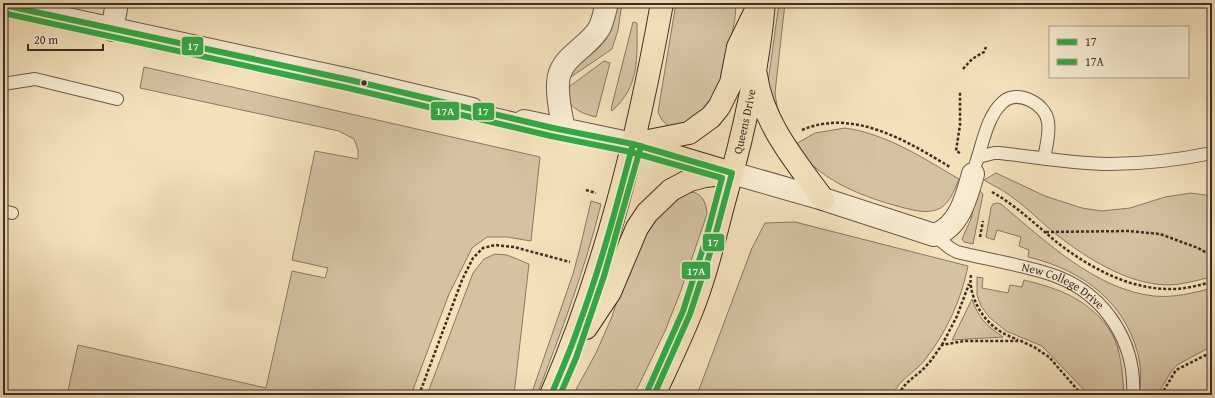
<svg xmlns="http://www.w3.org/2000/svg" width="1215" height="398" font-family="'Gentium Book Plus',serif">
<style>
.green{fill:#d4c2a1;stroke:#8a7863}
.lines{fill:none;stroke-linecap:round;stroke-linejoin:round}
.service-casing{stroke:#6c5a4a;stroke-width:14}
.minor-casing{stroke:#6c5a4a;stroke-width:24}
.primary-casing{stroke:#3f2d25;stroke-width:24}
.path{stroke:#3f2d25;stroke-width:2.5;stroke-dasharray:3 2;stroke-linecap:butt}
.service{stroke:#f7ecd2;stroke-width:12}
.minor{stroke:#f7ecd2;stroke-width:22}
.primary{stroke:#f3e1ba;stroke-width:22}
.bus-1-casing{stroke:#f7ecd2;stroke-width:9}
.bus-2-casing{stroke:#f7ecd2;stroke-width:9}
.bus-1{stroke:#31aa45;stroke-width:6}
.bus-2{stroke:#31aa45;stroke-width:6}
.bus-dot{fill:#3f2d25;stroke:#f7ecd2;stroke-width:1.5}
.labels{text-anchor:middle;stroke-width:3;stroke-linejoin:round;paint-order:stroke}
.street-label{font-size:12px;fill:#3f2d25;stroke:#f7ecd2}
.line-badge{stroke:#f7ecd2;stroke-width:1.5}
.badge-label{font-size:11px;text-anchor:middle;font-weight:bold;fill:#fff}
</style>
<rect width="100%" height="100%" fill="#f3e1ba"/>
<filter id="stains"><feTurbulence type="fractalNoise" baseFrequency=".005" numOctaves="4"/><feColorMatrix values="0 0 0 0 .2 0 0 0 0 .09 0 0 0 0 .02 0 0 0 .5 -.17"/></filter>
<radialGradient id="worn" r=".72"><stop offset=".6" stop-color="#630" stop-opacity="0"/><stop offset="1" stop-color="#630" stop-opacity=".3"/></radialGradient>
<path class="green" d="M614,3h8l-4,27 -6,19 -44,30z
M676,3h60l-1,15 -8,43 -11,38 -22,21 -23,7c-7,-3 -10,-8 -13,-15z
M779,3h6l-10,90 2,13 9,24 -9,-11 -9,-37z
M633,22l4,1c0,35 3,63 -25,88l-1,-2z
M604,61l6,2 -14,54c-9,-2 -21,-6 -27,-15 -2,-3 -2,-9 -3,-13z
M144,67l396,90 -9,84 -24,-4h-20l-15,11 -23,46 -38,101h-344l11,-50 188,43 26,-117 33,7 3,-10 -36,-8 23,-109 43,8v-9l-4,-11 -15,-8 -199,-43z
M845,128c42,6 78,30 114,51 -5,12 -10,27 -23,31 -13,4 -27,-1 -39,-4 -40,-11 -78,-27 -103,-61l21,-12z
M996,173l49,23 37,12 20,3 28,-3 35,-11 26,-4 21,3v81c-15,3 -30,8 -45,8 -41,-1 -84,-29 -115,-54 -14,-12 -28,-26 -44,-37 -7,-5 -16,-9 -24,-14z
M978,189l5,5 -10,50 -9,-2 -2,-3 9,-20z
M693,192c10,3 13,11 14,22l-27,79 -15,38 -31,64h-61l23,-42 15,-34 14,-41 22,-50 24,-24 17,-11z
M591,201l10,3c-16,66 -40,128 -64,191h-6l42,-121 7,-26z
M998,203l3,1c43,36 95,86 153,92 19,2 40,-3 58,-8v58l-35,19 -6,7 -14,23h-17c0,-10 1,-21 0,-31 -10,-59 -56,-94 -112,-107l1,-7 -10,-4 2,-9 -24,-7 -3,10 -8,-3 5,-29 2,-4z
M795,222l173,44c-7,35 -22,67 -44,95 -10,12 -25,18 -31,34h-196l55,-147 13,-25z
M495,254l12,1 22,9 -15,131h-87l46,-122 11,-14z
M977,277l6,1 -1,10 26,5 2,-8 12,2 2,-7c31,8 55,15 78,40 7,8 13,18 16,29 4,15 5,31 6,46h-35l-47,-49 -36,-15 -17,-14 -8,-11 -4,-11z
M972,299c7,20 14,26 31,38l-51,3z"/>
<g class="lines">
<defs>
<g id="service">
<path d="M3,84l32,-5 82,20"/>
<path d="M472,109l52,12"/>
<path d="M978,157l16,-4h6c36,4 73,11 109,11 35,0 69,-4 103,-11"/>
<path d="M976,163c7,-20 11,-47 27,-61 15,-13 43,2 45,20 2,12 -2,25 -4,36"/>
<path d="M3,211l9,2"/>
<path id="s1" d="M934,235l16,13 7,4c21,5 42,9 63,14 12,3 26,6 38,11 48,19 78,66 75,118"/>
</g>
<path id="minor" d="M3,5l347,75 122,29
M112,30l5,-27
M524,121l109,23
M564,130c-3,-15 -7,-31 -6,-47 1,-27 31,-35 42,-56 3,-7 5,-16 7,-24
M732,173l91,26 111,36c25,-7 33,-39 39,-61"/>
<g id="primary">
<path d="M756,75c6,47 40,87 67,124"/>
<path d="M633,144l56,-11 22,-16 8,-10 12,-24 7,-36 20,-41"/>
<path d="M638,145l87,26"/>
<path d="M586,328l24,-36 27,-64 10,-15 24,-23 19,-10 15,-4 27,-3"/>
<path d="M551,395c54,-125 87,-258 111,-392"/>
<path id="s2" d="M654,395c12,-26 25,-53 36,-80 15,-36 24,-75 34,-113 19,-65 34,-131 40,-199"/>
</g>
</defs>
<use href="#service" class="service-casing"/>
<use href="#minor" class="minor-casing"/>
<use href="#primary" class="primary-casing"/>
<path class="path" d="M963,69l9,-10 12,-7 2,-5
M802,130c51,-22 105,11 148,37
M960,153l-4,-2 4,-26v-33
M586,190l10,3
M992,192c25,14 45,34 67,52 33,25 72,46 114,45 13,0 26,-4 39,-7
M1046,232l83,-1 31,3 38,14 14,8
M980,237l3,-16
M971,275c-3,16 8,39 21,50 7,7 17,11 26,15
M942,345l15,-29 12,-32
M419,395l43,-115 11,-22 10,-10 12,-3 19,2 56,15
M899,395c5,-14 19,-19 28,-30 6,-6 10,-14 15,-20l22,-4h57l13,6 15,10 33,38
M1161,395l15,-25 36,-18"/>
<use href="#service" class="service"/>
<use href="#minor" class="minor"/>
<use href="#primary" class="primary"/>
<defs>
<path id="bus-1" d="M3,5l347,75 203,48 80,16 99,29 -19,71 -23,70 -36,81
M551,395c10,-23 20,-46 28,-70 22,-60 38,-120 54,-181"/>
<path id="bus-2" d="M3,13l345,75 203,48 80,16 91,26 -17,64 -22,69 -36,81
M560,395l16,-37 28,-82 37,-130"/>
</defs>
<use href="#bus-1" class="bus-1-casing"/>
<use href="#bus-2" class="bus-2-casing"/>
<use href="#bus-1" class="bus-1"/>
<use href="#bus-2" class="bus-2"/>
</g>
<circle class="bus-dot" cx="364" cy="83" r="3.5"/>
<g class="labels">
<g class="street-label">
<text dy="4" stroke="none"><textPath href="#s2" startOffset="289">Queens Drive</textPath></text>
<text dy="4" stroke="none"><textPath href="#s1" startOffset="141">New College Drive</textPath></text>
</g>
</g>
<g class="line-badge">
<rect x="181" y="36" width="23" height="20" rx="4" fill="#31aa45"/>
<rect x="430" y="101" width="30" height="20" rx="4" fill="#31aa45"/>
<rect x="472" y="102" width="23" height="19" rx="4" fill="#31aa45"/>
<rect x="702" y="233" width="23" height="19" rx="4" fill="#31aa45"/>
<rect x="681" y="261" width="30" height="19" rx="4" fill="#31aa45"/>
</g>
<g class="badge-label">
<text x="193" y="50">17</text>
<text x="445" y="115">17A</text>
<text x="483" y="115">17</text>
<text x="713" y="246">17</text>
<text x="696" y="275">17A</text>
</g>
<rect width="1215" height="398" fill="none" stroke="#f3e1ba" stroke-width="16"/>
<rect x="4" y="4" width="1207" height="390" fill="none" stroke="#3f2d25" stroke-width="2"/>
<rect x="8" y="8" width="1199" height="382" fill="none" stroke="#3f2d25"/>
<rect x="1049" y="26" width="140" height="52" fill="#f7ecd2" stroke="#ada08d"/>
<rect x="1057" y="39" width="20" height="6" fill="#31aa45" stroke="#ada08d"/>
<text x="1085" y="46" font-size="12" fill="#3f2d25">17</text>
<rect x="1057" y="59" width="20" height="6" fill="#31aa45" stroke="#ada08d"/>
<text x="1085" y="66" font-size="12" fill="#3f2d25">17A</text>
<path d="M28 44v6h75v-6" fill="none" stroke="#3f2d25" stroke-width="2"/>
<text x="34" y="44" font-size="12" fill="#3f2d25" stroke="#f7ecd2" stroke-width="3" paint-order="stroke">20 m</text>
<rect width="100%" height="100%" filter="url(#stains)"/>
<rect width="100%" height="100%" fill="url(#worn)"/>
</svg>
